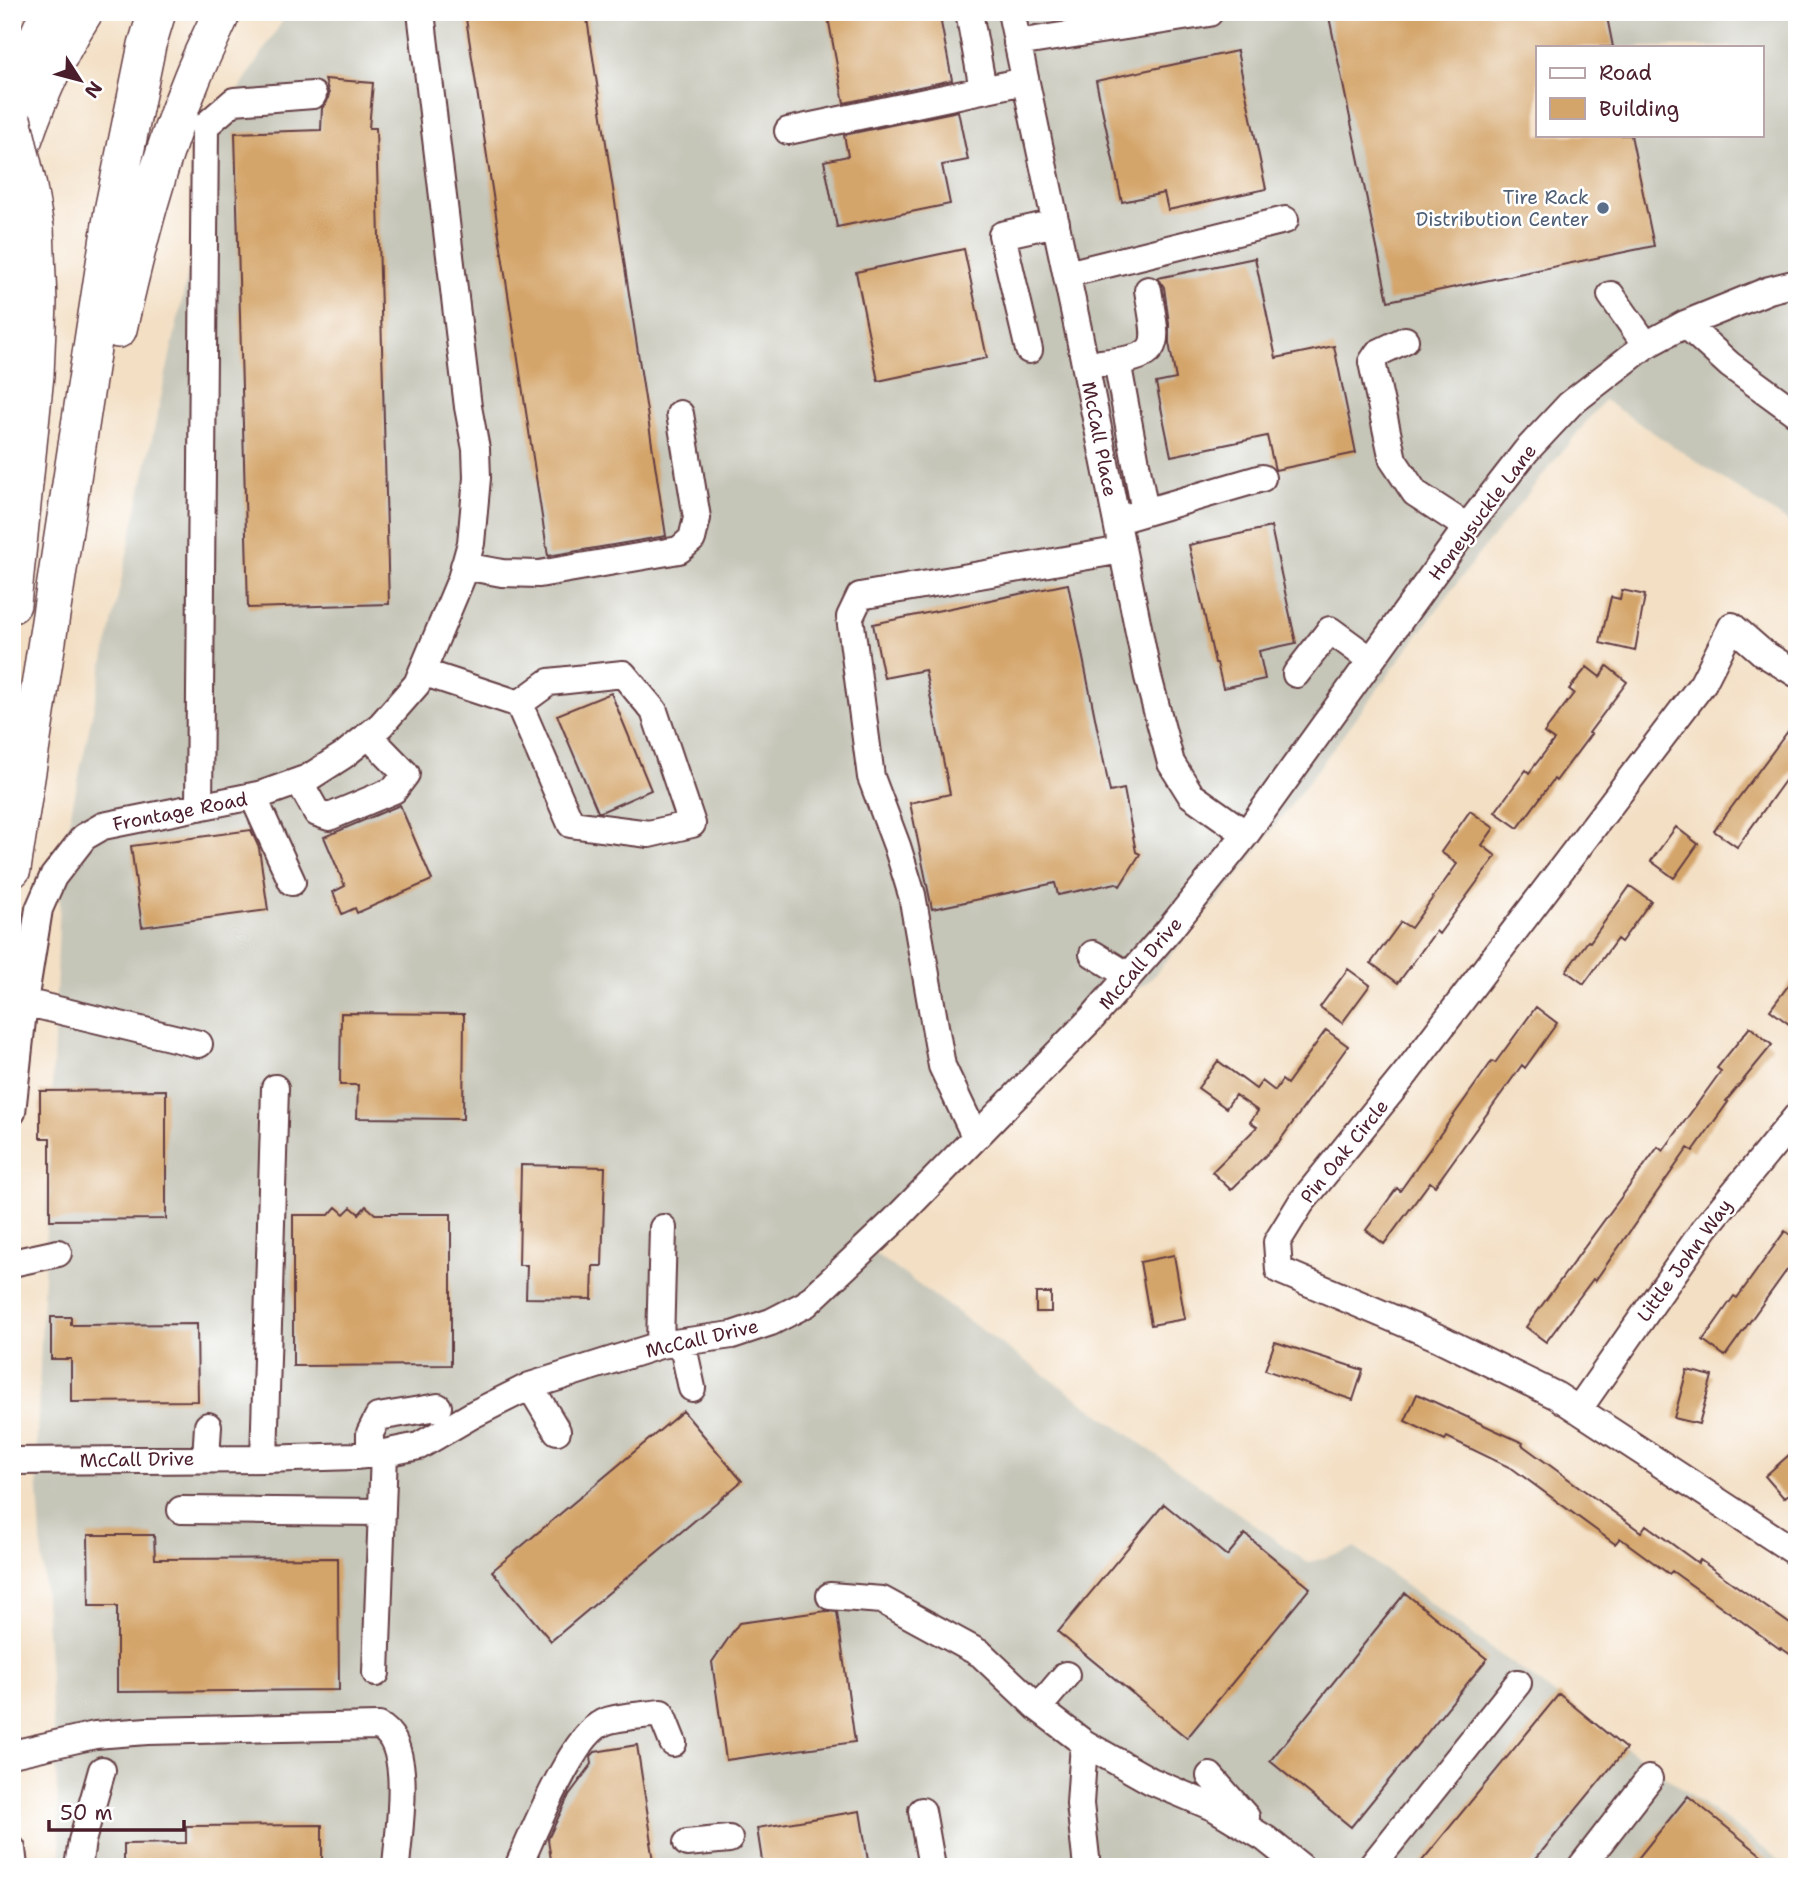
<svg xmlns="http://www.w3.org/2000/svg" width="1809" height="1879" font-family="'Shantell Sans',sans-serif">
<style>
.industrial{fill:#c5c5b8;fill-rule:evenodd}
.building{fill:#d4a56b}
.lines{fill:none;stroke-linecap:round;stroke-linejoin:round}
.minor-casing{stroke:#633c42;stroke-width:30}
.highway-casing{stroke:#633c42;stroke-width:40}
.minor{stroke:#fff;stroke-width:26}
.highway{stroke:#fff;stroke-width:37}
.highway-bridge-casing{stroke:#633c42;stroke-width:40;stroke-linecap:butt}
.highway-bridge{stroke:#fff;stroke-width:37}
.service-dot{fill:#5c6f8a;stroke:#fff;stroke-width:2.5}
.labels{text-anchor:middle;stroke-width:5;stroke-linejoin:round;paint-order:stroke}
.service-label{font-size:19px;fill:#4e5e75;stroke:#fff;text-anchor:end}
.street-label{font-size:19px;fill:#4a1f2b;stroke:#fff}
</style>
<rect width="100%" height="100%" fill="#fff"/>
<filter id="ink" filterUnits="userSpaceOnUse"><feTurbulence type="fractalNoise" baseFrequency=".0143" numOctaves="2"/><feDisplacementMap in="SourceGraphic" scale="14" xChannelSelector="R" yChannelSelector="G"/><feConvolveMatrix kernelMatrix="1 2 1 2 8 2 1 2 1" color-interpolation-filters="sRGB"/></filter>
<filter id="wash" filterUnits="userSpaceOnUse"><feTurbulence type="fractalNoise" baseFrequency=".00686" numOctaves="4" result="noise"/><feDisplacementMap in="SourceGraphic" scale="28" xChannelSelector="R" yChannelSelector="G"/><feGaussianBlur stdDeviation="1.57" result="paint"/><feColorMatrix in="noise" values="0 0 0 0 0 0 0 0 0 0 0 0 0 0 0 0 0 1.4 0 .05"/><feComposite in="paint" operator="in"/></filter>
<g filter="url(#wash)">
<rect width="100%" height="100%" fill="#f3dfc4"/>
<path class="industrial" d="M288,12h1509v516l-193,-128 -126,155 -238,318 -89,106 -86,64 -191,210 434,310 47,-15 434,319h-1727l-26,-408 26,-605 160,-738zM1538,47h224v88h-224z"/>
<g id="blocks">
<path class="building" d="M465,12h121l80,524 -118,20z
M827,12h112l13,68 -108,23z
M1328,12h278l7,35h-75v88h93l23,111 -266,55z
M1237,51l29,138 -98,21 -4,-17 -42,9 -26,-121z
M325,79l48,4 -4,45h7l13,476 -141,4 -13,-475 86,-3 1,-22 5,-6 2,-8z
M958,111l10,49 -26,5 8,39 -113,23 -13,-66 24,-5 -4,-21z
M964,249l23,109 -109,23 -22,-109z
M1255,258l21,100 58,-12 22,107 -81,17 -8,-34 -96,20 -15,-73 20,-4 -7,-36v-20l-5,-36 -6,-9z
M1271,527l25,116 -37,8 6,28 -42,9 -6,-25h-2l-26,-118z
M1068,584l42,208 14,-3 12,63 4,2 -20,32 -4,-3 -58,12 -3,-12 -123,26 -22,-106 40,-9 -25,-124 -41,8 -11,-54z
M1622,590l23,5 -10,56 -35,-8 11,-46 9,2z
M1607,666l20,16 -38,51 2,1 -35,47 -2,-2 -36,49 -23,-16 31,-42 3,3 25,-33 -10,-7 30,-40 -5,-4 18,-22 13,10z
M611,693l40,97 -50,22h-3l-41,-97z
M1797,719v45l-60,83 -23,-16z
M400,805l32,75 -75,33 -2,-5 -13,6 -9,-22 12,-6 -21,-49z
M1470,811l24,17 -12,17 14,11 -57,78 -3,-3 -38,52 -27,-20 30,-41 10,6 46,-64 -16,-12z
M1676,827l22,17 -24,34 -23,-17z
M251,830l8,18 9,62 -126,17 -11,-81z
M1630,886l21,15 -30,41 -4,-3 -33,45 -18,-13 22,-30 2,1z
M1348,969l22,16 -28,38 -22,-16z
M1797,974v56l-27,-20z
M1536,1007l21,16 -32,45 -3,-3 -87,121 -5,-4 -46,62 -18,-14 31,-42 3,3 92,-130 3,2z
M341,1013l123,1 -1,105 -106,-1 1,-33h-18z
M1750,1027l22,18 -46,56 2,1 -35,49 -5,-3 -93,133 -2,-2 -47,63 -20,-15 132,-180 5,4 58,-80 -4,-3z
M1326,1030l22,16 -70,97 -47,47 -19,-18 45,-45 -7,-5 8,-11 -23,-16 -9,13 -28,-20 20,-27 38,28 6,-8 13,10 7,-11 5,4z
M166,1090v129l-116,1v-82h-10v-47z
M521,1165l84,2 -3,99h-9l-1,33 -66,-1 1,-33h-8z
M366,1206l9,8h76v151l-158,1v-151h36l7,-8 8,7 7,-7 8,7z
M1785,1231l12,9v16l-72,100 -22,-16 31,-44 3,2z
M1174,1255l11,64 -34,6 -11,-63z
M1036,1293h15v19h-15z
M51,1317h20v8l126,-1 1,77 -127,1v-43h-20z
M1275,1342l88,28 -10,30 -88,-30z
M1687,1370l25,6 -13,48 -25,-6z
M1417,1394l106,49 -1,2 119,87 5,-7 52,38 2,-3 52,37 45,32v30l-16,-11 -1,1 -108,-78 -3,3 -49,-36 -5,6 -102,-75 -66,-32 -2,3 -40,-19z
M683,1411l59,70 -191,160 -59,-70z
M1797,1448v39l-13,11 -19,-22z
M1164,1504l63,52 18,-22 65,54 -123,150 -129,-106z
M88,1535h66l1,24 183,-1 1,132 -222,2v-86h-28z
M1405,1593l82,66 -136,168 -81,-66z
M826,1611l11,1 18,130 -129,18 -14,-98 27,-39z
M1559,1694l67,55 -97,118h-112z
M637,1745l15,97h-2l4,25h-102l-4,-28 21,-44 23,-31 -1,-8 4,-4z
M1688,1796l88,71h-145z
M860,1811l9,56h-106l-6,-39z
M322,1825v42h-198v-23l62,-1v-17z"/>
</g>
</g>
<g filter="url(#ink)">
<use href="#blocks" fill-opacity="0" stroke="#633c42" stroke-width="2"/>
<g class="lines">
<defs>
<path id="minor" d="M969,12l14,77
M1011,12l67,317 70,348 23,86 20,32 55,39
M1017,43l192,-30
M788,131l237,-50
M1067,274l218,-54
M1611,295l35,50
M1685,324l45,41 67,49
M1405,340l-27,13 -6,9 21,98 22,33 52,34
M1029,350l-27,-115 54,-12
M1117,361l28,151
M1101,363c65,-6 56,-17 47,-73
M1128,517l134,-39
M464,566l38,7 37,1 140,-24 13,-11 5,-21 -17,-104
M422,672l97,32 52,120 78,10 43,-10 -38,-113 -31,-37 -74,8 -30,22
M1296,674l34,-44 41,30
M1797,674l-34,-21 -31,-27 -29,57 -296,389 -106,131 -24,39 2,28 160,68 118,58 240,157
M299,781l18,32 12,4 65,-27 12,-16 -38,-39
M253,796l39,86
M199,807l6,-681 29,-25 79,-6
M1093,954l36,22
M24,1002l175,42
M12,1112l12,-110 15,-93 14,-32 31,-40 19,-11 160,-32 45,-16 36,-23 37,-30 36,-41 44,-105 10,-36 6,-65 -1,-29 -8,-42 -47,-395
M975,1136l-33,-70 -30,-171 -15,-49 -26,-69 -21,-160 10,-21 262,-46
M12,1263l46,-10
M682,1342l10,46
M660,1345l3,-117
M530,1386l27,45
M1578,1410l127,-182 92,-112
M370,1455v-22l8,-16 60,-10
M206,1458l2,-32
M264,1459l11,-371
M12,1461l252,-2 91,-3 29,-3 35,-7 55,-32 56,-28 130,-41 72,-10 39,-13 35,-18 87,-82 199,-204 77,-88 77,-96 221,-307 59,-76 44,-47 76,-59 39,-21 84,-34 28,-7
M181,1510l200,2
M830,1596l52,4 99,54 57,54 46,35 67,38 64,27 51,31 35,28
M376,1673l8,-220
M1038,1708l28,-33
M1084,1743l-4,61 7,63
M12,1754l83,-19 52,-4 232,-5c36,18 19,106 17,141
M1210,1776l36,41
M922,1811l10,56
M687,1843l42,-4
M12,1849l2,18
M78,1867l4,-26 20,-71
M518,1867c14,-31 54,-130 84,-144 11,-6 44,-8 59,-10l12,30
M1371,1867l147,-184
M1581,1867l68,-88"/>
<path id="highway" d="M12,115l9,-40 28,-63
M15,165c16,-52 39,-106 69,-153
M118,329c19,-84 40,-168 73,-248 9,-23 21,-46 31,-69
M12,604l23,-229 3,-73 -3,-74
M12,869l101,-658 34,-166 10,-33"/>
</defs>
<use href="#minor" class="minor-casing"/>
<use href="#highway" class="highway-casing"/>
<use href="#minor" class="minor"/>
<use href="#highway" class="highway"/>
<defs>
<path id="highway-bridge" d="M12,119l15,63 8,46"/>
</defs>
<use href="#highway-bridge" class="highway-bridge-casing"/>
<use href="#highway-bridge" class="highway-bridge"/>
</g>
</g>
<circle class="service-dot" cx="1603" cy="208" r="7"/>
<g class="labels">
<g class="service-label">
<text x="1589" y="204">Tire Rack<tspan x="1589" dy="22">Distribution Center</tspan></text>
</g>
<g class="street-label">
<text transform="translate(1100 439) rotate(79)" y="7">McCall Place</text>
<text transform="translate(1482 512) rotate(-53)" y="7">Honeysuckle Lane</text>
<text transform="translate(180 811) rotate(-11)" y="7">Frontage Road</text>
<text transform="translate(1140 963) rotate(-49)" y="7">McCall Drive</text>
<text transform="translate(1344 1151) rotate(-51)" y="7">Pin Oak Circle</text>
<text transform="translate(1684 1260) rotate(-54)" y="7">Little John Way</text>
<text transform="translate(702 1338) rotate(-13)" y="7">McCall Drive</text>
<text transform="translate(137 1459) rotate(-1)" y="7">McCall Drive</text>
</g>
</g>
<rect width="1809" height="1879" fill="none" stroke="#fff" stroke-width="42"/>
<rect x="1536" y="46" width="228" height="91" fill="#ffffff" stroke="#b7a5aa" stroke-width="2"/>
<rect x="1550" y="68" width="35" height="10" fill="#ffffff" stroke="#b7a5aa" stroke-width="2"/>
<text x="1599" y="80" font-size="21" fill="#4a1f2b">Road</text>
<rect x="1550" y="98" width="35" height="21" fill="#d4a56b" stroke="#b7a5aa" stroke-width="2"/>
<text x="1599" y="116" font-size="21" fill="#4a1f2b">Building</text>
<g transform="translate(80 80) rotate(126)" stroke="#ffffff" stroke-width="5" paint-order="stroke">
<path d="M0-5L12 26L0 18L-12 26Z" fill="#4a1f2b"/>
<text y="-10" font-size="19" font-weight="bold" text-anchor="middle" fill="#4a1f2b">N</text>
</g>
<path d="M49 1820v10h135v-10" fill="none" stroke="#4a1f2b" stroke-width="3.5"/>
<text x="60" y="1820" font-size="21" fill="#4a1f2b" stroke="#ffffff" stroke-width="5" paint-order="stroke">50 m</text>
</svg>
